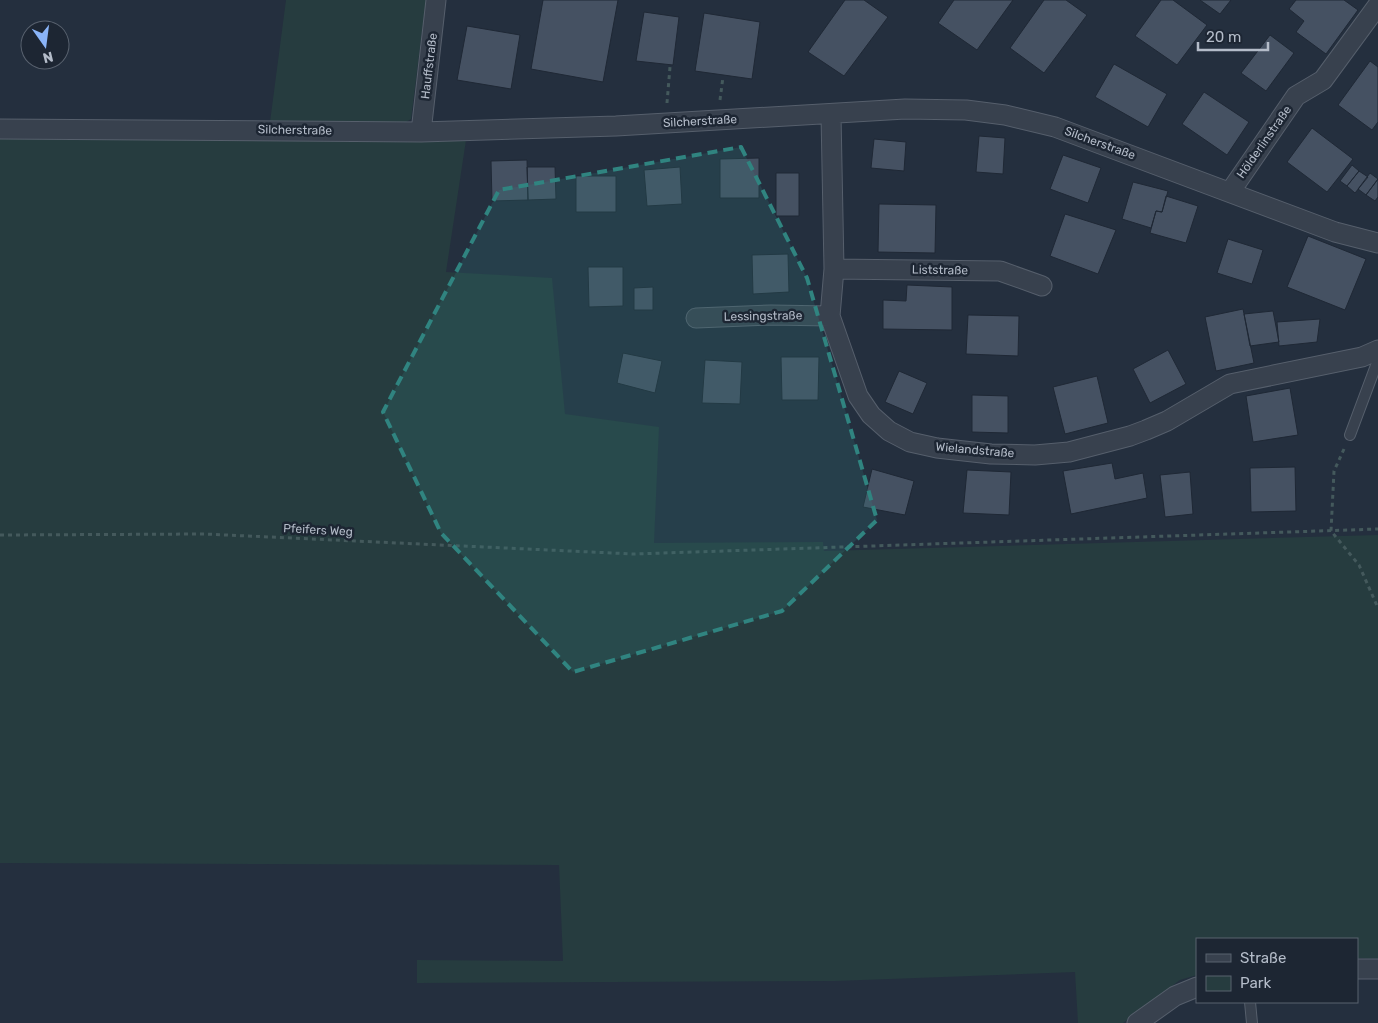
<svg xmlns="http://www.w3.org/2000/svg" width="1378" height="1023" font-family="Rubik,sans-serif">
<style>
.green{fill:#263c3f}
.building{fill:#455162;stroke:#1f2835}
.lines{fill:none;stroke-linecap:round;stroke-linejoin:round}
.lane-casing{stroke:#565f6c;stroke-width:12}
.street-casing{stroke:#565f6c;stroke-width:21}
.path{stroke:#44595c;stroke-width:3;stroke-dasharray:4 4;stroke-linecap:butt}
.lane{stroke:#38414e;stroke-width:10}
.street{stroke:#38414e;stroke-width:19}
.marked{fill:#308480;fill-opacity:0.2;stroke:#308480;stroke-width:4;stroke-dasharray:10 6;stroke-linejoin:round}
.labels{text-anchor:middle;stroke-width:5;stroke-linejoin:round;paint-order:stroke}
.street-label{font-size:12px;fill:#b4bcc9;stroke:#1d2633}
</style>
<rect width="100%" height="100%" fill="#242f3e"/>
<path class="green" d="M286,0h140l-15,119 -15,9 -126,-6z
M126,137l340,3 -20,132 106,6 13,136 94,13 -5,116 169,-1 1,9 554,-16v424l-21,-1v-19h-160v36l-17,5 -57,43h-45l-3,-51 -240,9 -418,2v-23l146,1 -4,-96 -559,-2v-724z"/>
<path class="building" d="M543,0h75l-15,82 -72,-13z
M845,0h19l24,17 -44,59 -36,-24z
M954,0h59l-36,50 -39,-27z
M1044,0h22l21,15 -43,58 -34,-25z
M1161,0h12l34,25 -30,40 -42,-29z
M1200,0h31l-11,14z
M1296,0h48l14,10 -32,44 -30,-22 8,-11 -15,-12z
M644,12l35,5 -6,48 -37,-4z
M704,13l56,9 -8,57 -57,-8z
M467,26l53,9 -9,54 -54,-9z
M1270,35l24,18 -28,38 -25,-18z
M1370,61l8,6v55l-6,8 -34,-25z
M1114,64l53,30 -19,33 -53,-30z
M1204,92l45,30 -22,33 -45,-31z
M1312,128l41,31 -26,33 -40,-30z
M979,136l26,2 -2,36 -27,-2z
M874,139l32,3 -2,29 -33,-3z
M1063,155l38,13 -13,35 -38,-14z
M759,158v40h-39v-39z
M527,160l1,40 -36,1 -1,-40z
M1352,165l7,6 -12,15 -7,-5z
M527,167h28l1,32 -28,1z
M680,167l2,37 -35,2 -3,-36z
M1359,171l9,6 -13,16 -8,-7z
M776,173h23v43h-23z
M1370,173l8,6 -12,16 -8,-6z
M576,176h40v36h-40z
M1378,179v18l-3,4 -9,-6z
M1133,182l35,9 -6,21 -6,-1 -5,17 -29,-9z
M1166,196l32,10 -12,37 -36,-10 6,-22 6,1z
M879,204l57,1 -1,48 -57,-1z
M1065,214l51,16 -18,44 -48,-18z
M1308,236l58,23 -21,51 -58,-23z
M1228,239l35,11 -11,34 -35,-11z
M788,254l1,38 -36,2 -1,-39z
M588,267h35v39l-34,1z
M907,285l45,2v43l-69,-1v-29l23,1z
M653,287v23h-19v-22z
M1243,309l11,54 -38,8 -11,-54z
M1273,311l6,31 -29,4 -6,-32z
M968,315l51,1 -1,40 -52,-2z
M1320,319l-3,23 -38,4 -2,-24z
M1168,350l18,34 -36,19 -17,-34z
M623,353l39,8 -7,32 -38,-10z
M781,357h38l-1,43h-36z
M705,360l37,2 -2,42 -38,-1z
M899,371l28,12 -14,31 -28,-12z
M1097,376l11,47 -43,11 -12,-47z
M1290,388l8,47 -45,7 -7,-46z
M972,395l36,1v37l-36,-1z
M1112,463l3,16 28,-6 4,25 -76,16 -8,-43z
M1295,467l1,44 -45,1 -1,-44z
M872,469l42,12 -9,34 -42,-8z
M967,470l44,2 -2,43 -46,-2z
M1190,472l3,42 -28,3 -5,-42z"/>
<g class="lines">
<defs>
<path id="lane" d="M1350,435l28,-75
M1250,1002l2,21"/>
<path id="street" d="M831,115l3,154 -4,47 28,80 13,19 18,16 21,11 27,6 54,6 44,1 34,-3 61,-16 16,-6 21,-9 63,-37 132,-27 16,-7
M0,129l421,3 195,-6 289,-17 61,1 39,5 50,12 280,105 43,11
M421,132l15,-132
M1230,192l66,-96 27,-16 55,-75
M834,269l166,2 42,15
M696,318l75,-3 59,1
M1357,969h21
M1137,1023l38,-27 22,-9"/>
</defs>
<use href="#lane" class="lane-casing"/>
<use href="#street" class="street-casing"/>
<path class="path" d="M720,100l3,-23
M667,103l3,-36
M1344,449l-10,22 -3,60 28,34 19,43
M0,535l205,-1 429,20 744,-25"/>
<use href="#lane" class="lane"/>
<use href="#street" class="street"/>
</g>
<path class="marked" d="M741,147l66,131 70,242 -95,91 -209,61 -132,-139 -58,-121 116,-222z"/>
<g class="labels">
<g class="street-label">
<text transform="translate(429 66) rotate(-83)" y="4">Hauffstraße</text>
<text transform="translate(700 121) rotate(-3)" y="4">Silcherstraße</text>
<text transform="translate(295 130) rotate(1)" y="4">Silcherstraße</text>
<text transform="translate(1264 142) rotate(-55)" y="4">Hölderlinstraße</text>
<text transform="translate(1100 143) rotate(20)" y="4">Silcherstraße</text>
<text transform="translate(940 270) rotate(1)" y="4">Liststraße</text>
<text transform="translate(763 316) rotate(-1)" y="4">Lessingstraße</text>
<text transform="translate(975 450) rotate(5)" y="4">Wielandstraße</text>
<text transform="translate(318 530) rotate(3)" y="4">Pfeifers Weg</text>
</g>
</g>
<rect x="1196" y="938" width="162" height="65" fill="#1d2633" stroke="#59626f"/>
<rect x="1206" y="954" width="25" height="8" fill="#38414e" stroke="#59626f"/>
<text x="1240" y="963" font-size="15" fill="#b4bcc9">Straße</text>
<rect x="1206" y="976" width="25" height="15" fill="#263c3f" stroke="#59626f"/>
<text x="1240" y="988" font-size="15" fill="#b4bcc9">Park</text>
<g transform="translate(45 45) rotate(166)"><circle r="24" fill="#1d2633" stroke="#59626f"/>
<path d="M0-4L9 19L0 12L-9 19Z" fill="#8ab4f8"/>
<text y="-8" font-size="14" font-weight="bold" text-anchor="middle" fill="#b4bcc9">N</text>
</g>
<path d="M1198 42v8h70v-8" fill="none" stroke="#b4bcc9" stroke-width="2.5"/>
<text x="1206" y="42" font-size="15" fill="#b4bcc9" stroke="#1d2633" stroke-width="4" paint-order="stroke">20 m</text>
</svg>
